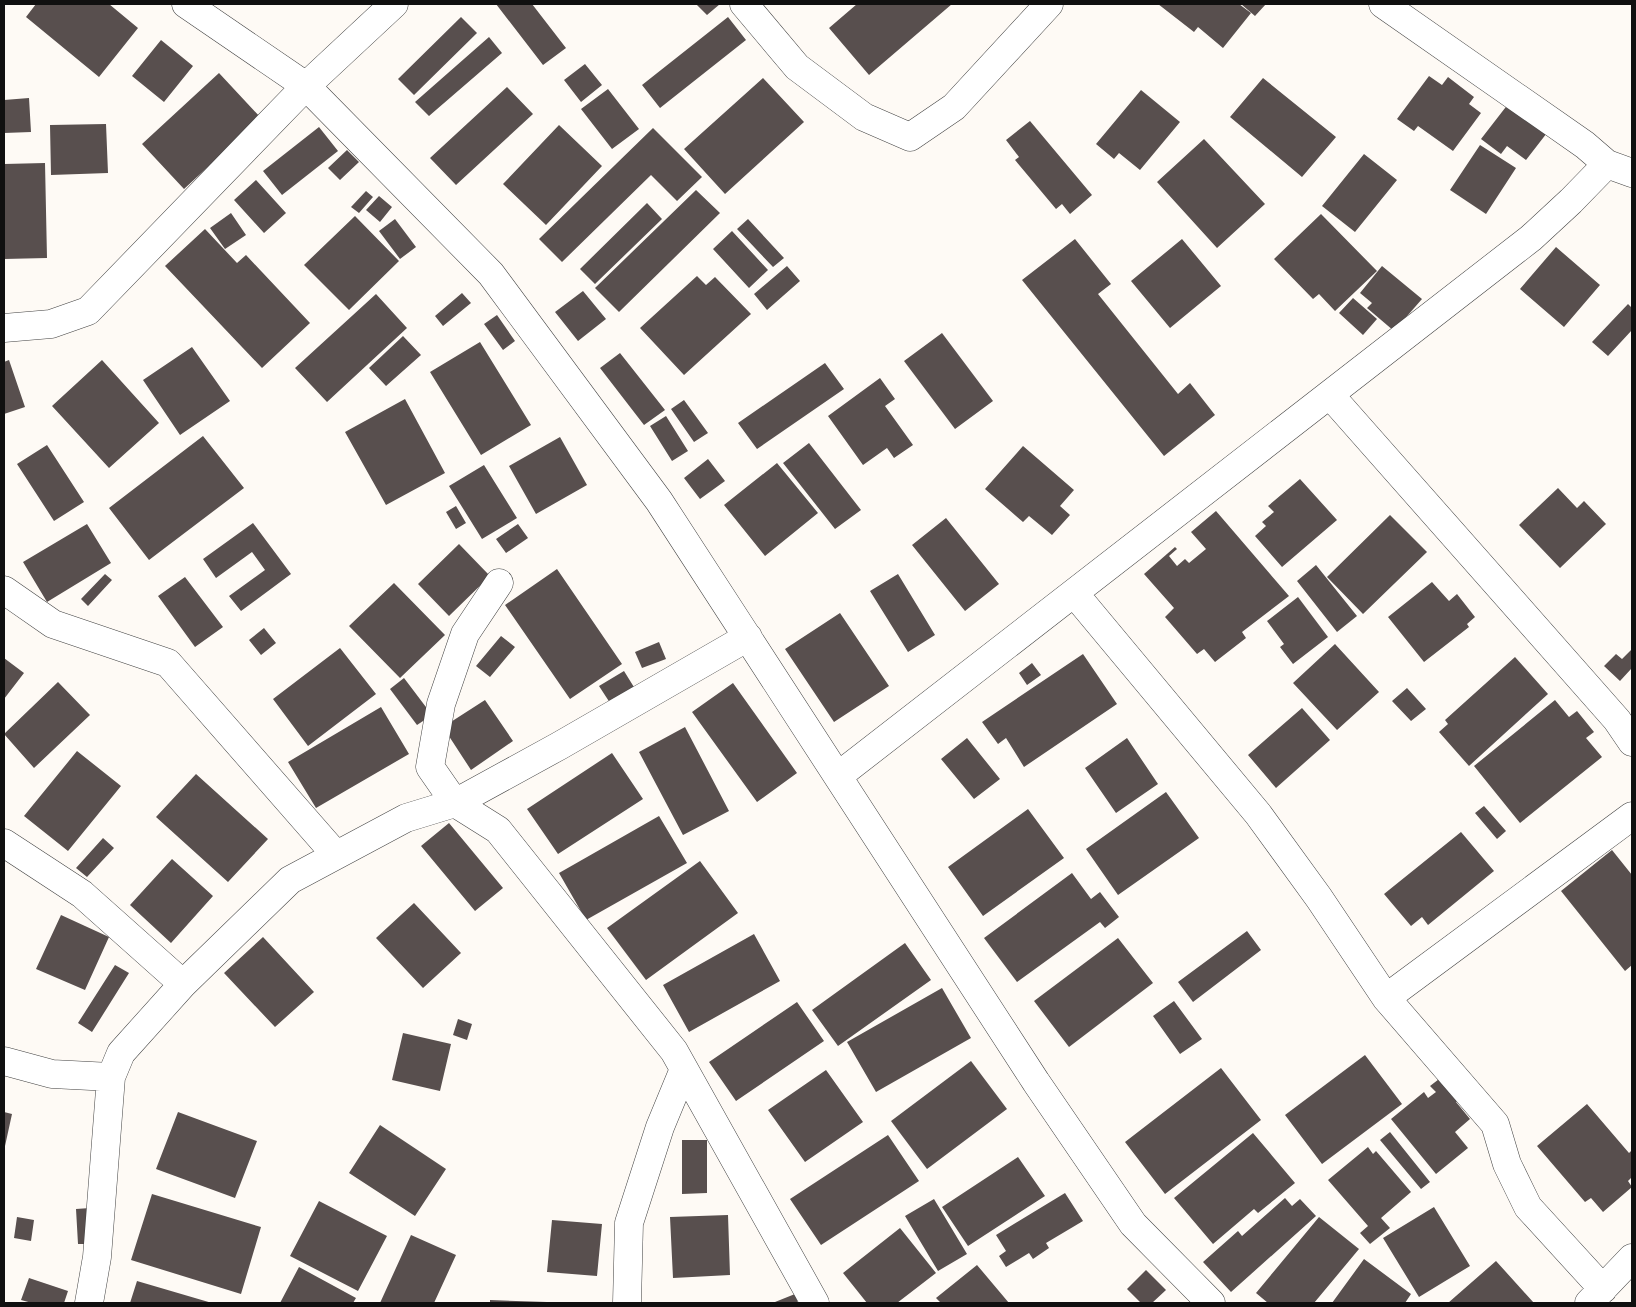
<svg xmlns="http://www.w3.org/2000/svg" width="1636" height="1307" font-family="Georgia,serif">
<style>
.building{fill:#584f4e}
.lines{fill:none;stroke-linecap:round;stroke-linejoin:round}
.street-casing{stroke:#434343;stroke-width:29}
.street{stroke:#fff;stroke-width:28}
</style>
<rect width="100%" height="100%" fill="#fefaf5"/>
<path class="building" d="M36,4h73l29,24 -39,49 -73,-60z
M496,4h36l34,44 -23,17z
M696,4h24l-13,11z
M857,4h95l-83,71 -40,-47z
M1158,4h81l12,9 -28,35 -25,-21 -4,5z
M1241,4h25l-11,12z
M461,17l16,16 -63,62 -16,-16z
M728,17l18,23 -86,68 -18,-23z
M489,37l13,16 -73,63 -14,-14z
M161,40l32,26 -29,36 -32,-26z
M585,64l17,21 -21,17 -17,-22z
M219,73l42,45 -77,71 -42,-45z
M1429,76l13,9 6,-8 26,20 -5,7 12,9 -28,38 -35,-25 -4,5 -17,-12z
M763,78l41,44 -79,72 -41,-45z
M1263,78l73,59 -34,40 -72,-60z
M507,87l26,27 -77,71 -26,-27z
M608,89l31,40 -27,20 -31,-40z
M1141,90l39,32 -40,48 -21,-17 -5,6 -18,-15z
M29,98l2,34 -27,1v-33z
M1512,99l38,30 -24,31 -19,-14 -6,8 -20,-15z
M1030,121l62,74 -22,19 -8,-10 -6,5 -41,-49 4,-3 -13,-17z
M106,124l2,49 -57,2 -1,-50z
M559,125l43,41 -56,59 -43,-41z
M319,127l19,24 -56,44 -19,-24z
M653,128l49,49 -25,24 -26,-26 -89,87 -23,-23z
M1204,139l61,65 -48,44 -60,-66z
M1480,145l36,23 -30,46 -36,-24z
M347,150l12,12 -19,18 -12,-12z
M1364,154l33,26 -42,52 -33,-26z
M45,163l2,95 -43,1v-95z
M256,180l30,33 -22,20 -30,-33z
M696,190l24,23 -101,99 -24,-24z
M366,191l7,6 -14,16 -8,-6z
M379,196l13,11 -12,15 -14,-12z
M647,203l15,16 -67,65 -15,-15z
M231,213l15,22 -21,14 -15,-21z
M1321,214l56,57 -42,40 -16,-17 -6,5 -39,-40z
M355,216l44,45 -50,49 -45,-45z
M395,219l21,28 -16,12 -21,-28z
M748,219l36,39 -11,9 -36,-38z
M205,229l32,34 9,-8 64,68 -48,45 -97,-102z
M732,231l36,39 -19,18 -36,-39z
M1075,239l36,45 -13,10 80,100 12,-11 25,32 -51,41 -142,-176z
M1182,239l39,47 -51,42 -39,-47z
M1556,247l44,38 -36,42 -44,-38z
M787,266l13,15 -33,29 -13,-16z
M1382,266l40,33 -28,32 -27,-23 5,-5 -12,-10z
M697,276l9,9 9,-8 36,37 -67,61 -44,-47z
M583,291l23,28 -28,22 -23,-29z
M462,293l9,10 -28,23 -8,-10z
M376,294l31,34 -80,74 -32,-34z
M1353,298l24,21 -14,16 -24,-22z
M1628,304l4,4v22l-24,26 -16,-14z
M497,315l18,26 -12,9 -19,-26z
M942,333l51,68 -38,28 -51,-68z
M403,336l18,19 -35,31 -17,-18z
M480,342l51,83 -50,30 -51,-83z
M192,347l38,54 -50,34 -37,-55z
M620,353l45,57 -21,15 -44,-57z
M9,360l16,47 -21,7v-52z
M102,360l57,63 -50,45 -57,-62z
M825,363l19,26 -87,60 -19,-26z
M880,378l15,21 -10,7 28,39 -19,13 -7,-10 -24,17 -35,-49z
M405,399l40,74 -59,32 -41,-73z
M684,400l24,33 -14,9 -23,-33z
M666,416l22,35 -16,10 -22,-35z
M203,436l41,52 -95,72 -40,-52z
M560,437l27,48 -51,29 -27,-48z
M809,443l52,67 -26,19 -52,-66z
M47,445l37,57 -30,19 -37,-57z
M1023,446l51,44 -14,16 10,9 -18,20 -23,-19 -6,6 -38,-33z
M708,459l17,22 -25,18 -16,-21z
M777,463l41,50 -53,43 -41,-51z
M484,465l33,53 -35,21 -33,-53z
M1300,479l37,41 -55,47 -27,-31 11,-10 -4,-4 12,-10 -6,-6z
M1558,488l19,20 7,-7 22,23 -46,44 -41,-43z
M456,506l10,17 -10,6 -10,-17z
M1216,511l73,85 -47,36 4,6 -31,24 -11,-13 -7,5 -32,-37 9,-9 -30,-34 31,-27 2,2 -8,7 8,10 8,-7 4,4 17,-14 -15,-17z
M1390,515l37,37 -64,62 -36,-37z
M946,518l53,66 -34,27 -53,-66z
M253,523l38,51 -50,37 -12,-15 36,-26 -13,-18 -36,26 -13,-19z
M87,524l24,39 -64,39 -24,-40z
M518,524l10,14 -22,15 -10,-14z
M459,544l31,32 -41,40 -31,-32z
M1316,565l41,51 -20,16 -40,-51z
M557,569l65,95 -52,35 -65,-94z
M105,574l7,6 -24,26 -7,-7z
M898,574l37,61 -27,17 -38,-61z
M185,577l38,50 -28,20 -37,-51z
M1432,582l17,19 8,-7 18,23 -8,7 2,3 -45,35 -36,-45z
M394,583l51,52 -45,43 -51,-52z
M1298,597l30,40 -35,27 -13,-17 4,-3 -17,-23z
M840,613l49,73 -55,36 -49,-73z
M264,628l12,15 -15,12 -12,-15z
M501,636l14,11 -25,30 -14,-11z
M659,642l7,17 -24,9 -7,-16z
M1335,644l44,48 -42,38 -44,-47z
M340,648l36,46 -68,52 -35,-47z
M1632,649v21l-1,-1 -11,12 -16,-15 12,-12 6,5z
M1083,654l34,50 -93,63 -18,-29 -8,6 -16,-22z
M1515,657l33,37 -79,72 -30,-34 9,-8 -3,-4z
M4,658l20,15 -20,26z
M1032,663l9,12 -14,10 -8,-12z
M624,671l13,21 -25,14 -13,-20z
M404,678l28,37 -15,10 -27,-36z
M58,682l32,33 -56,53 -30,-34z
M733,683l64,90 -40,29 -65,-90z
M1407,688l19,21 -15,12 -19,-20z
M485,700l28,41 -42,29 -28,-43z
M1555,700l14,17 8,-6 17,21 -8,6 16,19 -82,66 -46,-57z
M381,707l28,47 -93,54 -28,-46z
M1302,708l28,32 -54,48 -28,-33z
M685,727l44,84 -46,24 -44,-83z
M967,738l33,41 -26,20 -33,-40z
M1127,738l31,46 -42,29 -31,-45z
M77,751l44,35 -53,65 -44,-35z
M612,753l31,46 -85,55 -31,-45z
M196,774l72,65 -40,43 -72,-65z
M1166,792l33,46 -81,57 -32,-46z
M1484,806l22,25 -9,8 -22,-26z
M1028,809l36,49 -81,58 -35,-49z
M659,816l28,47 -101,57 -27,-47z
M449,823l54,65 -28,23 -54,-65z
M1461,832l33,39 -66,54 -6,-8 -11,9 -27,-32z
M103,838l11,10 -27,29 -11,-9z
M1612,850l20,25v90l-7,6 -64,-80z
M172,859l41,37 -42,47 -41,-38z
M700,861l38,52 -92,67 -39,-52z
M1072,873l19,26 9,-7 19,25 -14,11 -5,-6 -83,60 -33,-44z
M414,903l47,50 -38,35 -47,-50z
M61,915l48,22 -24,53 -49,-21z
M1247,931l14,19 -68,52 -15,-20z
M754,934l26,47 -91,51 -26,-47z
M263,937l51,55 -39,35 -51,-54z
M1118,938l35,45 -84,64 -35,-46z
M905,943l26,37 -93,66 -26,-36z
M115,965l14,8 -37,59 -14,-9z
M942,988l29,50 -95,54 -29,-50z
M1174,1001l28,38 -22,15 -27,-38z
M797,1002l27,39 -88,60 -27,-39z
M458,1019l14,5 -5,16 -14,-5z
M403,1033l48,11 -11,47 -48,-11z
M1365,1055l37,49 -80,60 -37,-49z
M971,1061l36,48 -80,60 -36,-48z
M1221,1068l40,52 -96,74 -40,-52z
M826,1070l37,52 -58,40 -37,-52z
M1443,1076l18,22 -5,4 14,17 -15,13 13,16 -32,26 -45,-55 33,-27 4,6 8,-6 -6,-6z
M1587,1104l42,49 3,-3v27l-4,4 4,6 -29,25 -12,-14 -6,4 -48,-56z
M4,1112l8,2 -7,32h-1z
M178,1112l79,29 -22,57 -79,-29z
M380,1125l66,44 -31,47 -66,-43z
M1390,1132l40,50 -9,7 -41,-49z
M1253,1133l42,50 -37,30 -4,-4 -41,35 -39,-46z
M888,1135l31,46 -98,64 -31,-46z
M682,1140h25v53l-25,1z
M1368,1147l5,7 3,-3 35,41 -30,26 9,10 -20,16 -10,-11 8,-7 -40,-46z
M1018,1157l27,39 -77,50 -26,-39z
M1065,1193l18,28 -37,22 3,5 -16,11 -4,-6 -23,14 -7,-11 7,-5 -10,-16z
M152,1194l109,33 -20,67 -110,-34z
M1285,1198l7,8 8,-7 16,17 -85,76 -28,-30 35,-31 4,5z
M934,1199l33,55 -29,17 -33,-55z
M319,1201l68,35 -29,55 -68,-35z
M1434,1207l36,59 -51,31 -36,-59z
M90,1208l2,36h-14l-2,-35z
M728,1215l2,60 -57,3 -3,-61z
M17,1217l17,3 -3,21 -17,-3z
M1319,1217l40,32 -45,54h-46l-12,-10z
M552,1220l50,4 -5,52 -50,-4z
M900,1228l36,45 -39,30h-30l-24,-30z
M411,1235l45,20 -22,48h-54z
M1364,1259l47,35 -6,9h-73z
M1496,1261l38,42h-86z
M977,1265l32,38h-68l-5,-5z
M299,1267l57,31 -3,5h-73z
M1146,1270l20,20 -14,13h-11l-14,-14z
M29,1278l39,13 -4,12h-32l-11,-3z
M137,1281l75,22h-82z
M795,1294l3,9h-22l-1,-1z
M490,1300l57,2v1h-57z"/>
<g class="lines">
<defs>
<path id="street" d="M186,4l120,82 185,188 168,227 377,581 97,142 78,79
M744,4l53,63 67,50 46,20 44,-30 95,-103
M1383,4l202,141 22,19 25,9
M4,328l47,-4 37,-13 218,-225 88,-82
M1330,395l287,325 15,22
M4,590l49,34 115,39 168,192
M1074,593l184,221 61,84 67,100 109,126 12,40 21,43 75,82
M748,637l-189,109 -104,57 43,27 176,221 141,252
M838,776l693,-538 40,-37 36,-37
M4,843l78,51 101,90
M1386,998l246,-182
M4,1061l48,13 59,3 10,-24 62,-69 107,-104 116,-62 49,-15 -25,-36 11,-63 24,-70 34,-51
M89,1303l8,-46 14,-180
M627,1303l2,-80 31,-96 24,-58
M1589,1303l43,-45"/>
</defs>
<use href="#street" class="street-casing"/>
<use href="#street" class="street"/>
</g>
<rect width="1636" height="1307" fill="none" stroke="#101010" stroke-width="10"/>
</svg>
